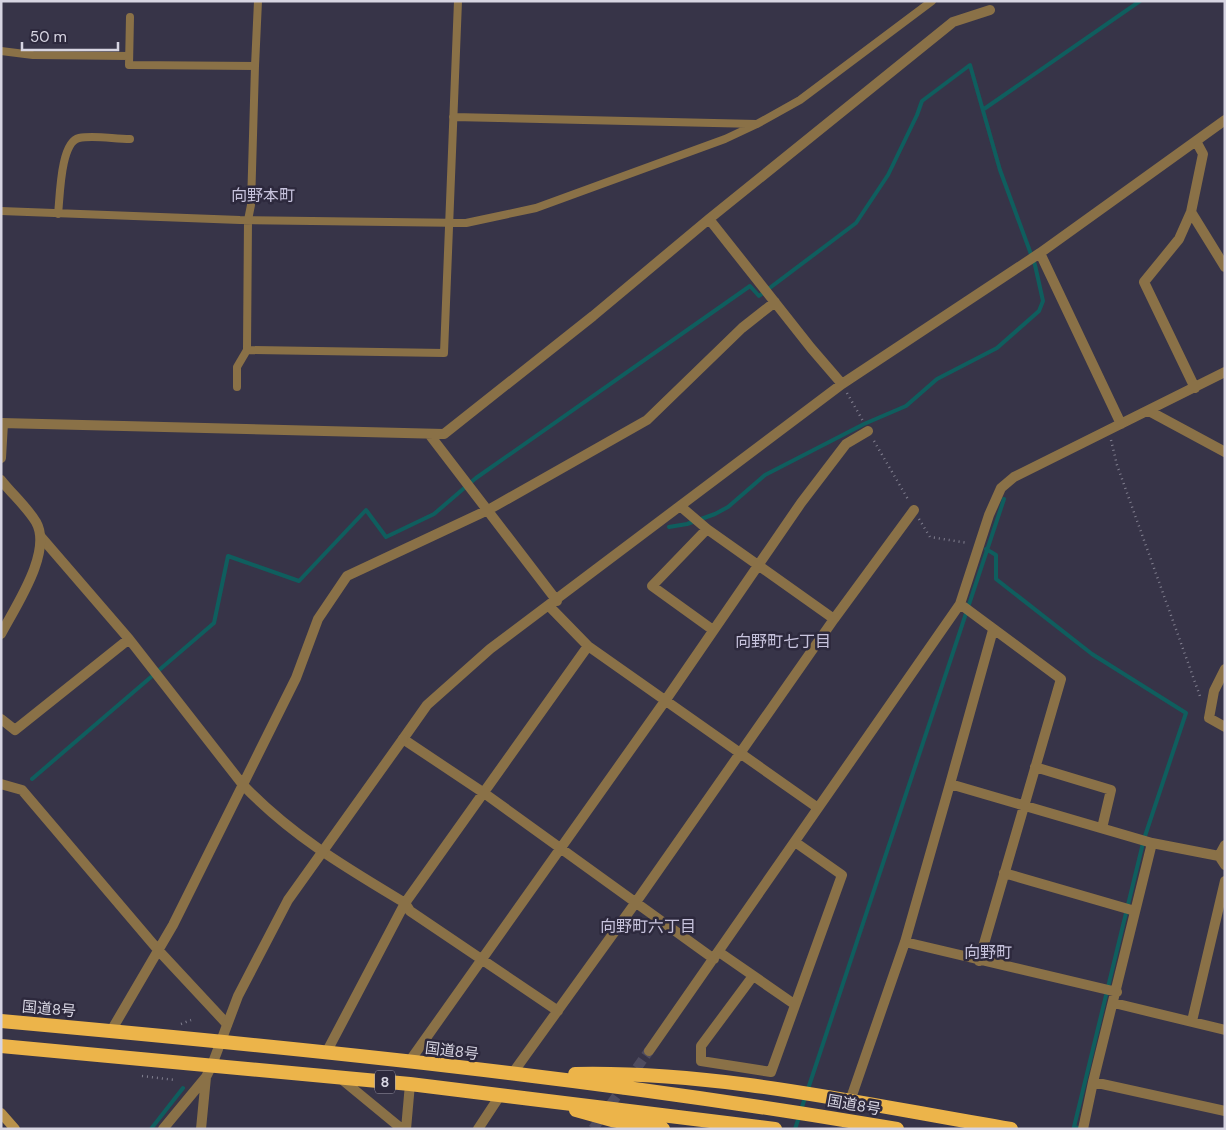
<svg xmlns="http://www.w3.org/2000/svg" width="1226" height="1130" font-family="'DM Sans','Noto Sans JP',sans-serif">
<style>
.lines{fill:none;stroke-linecap:round;stroke-linejoin:round}
.stream{stroke:#0f5e5e;stroke-width:4}
.minor-tunnel{stroke:#4f4c5f;stroke-width:10;stroke-dasharray:10 5;stroke-linecap:butt}
.path{stroke:#817f8f;stroke-width:2.5;stroke-dasharray:1 4;stroke-linecap:butt}
.service{stroke:#8a7147;stroke-width:8}
.minor{stroke:#8a7147;stroke-width:10}
.tertiary{stroke:#8a7147;stroke-width:10}
.secondary{stroke:#b8914a;stroke-width:10}
.trunk{stroke:#ecb44a;stroke-width:14}
.labels{text-anchor:middle;stroke-width:5;stroke-linejoin:round;paint-order:stroke}
.shield{fill:#2d293d;stroke:#a4a1b0;stroke-width:1}
.shield-label{font-size:14px;font-weight:bold;fill:#d7d5e2}
.street-label{font-size:15px;fill:#d7d5e2;stroke:#2d293d}
.neighbourhood-label{font-size:16px;fill:#c7c3dd;stroke:#2d293d}
</style>
<rect width="100%" height="100%" fill="#373448"/>
<g class="lines">
<path class="stream" d="M984,109l156,-108
M986,549l10,6v24l96,75 94,59 -42,126 -70,288 9,2
M32,779l182,-156 14,-67 71,25 67,-71 20,27 48,-23 42,-36 274,-192 9,10 97,-73 32,-48 29,-60 5,-14 48,-36 30,105 35,95 8,36 -4,10 -42,37 -60,31 -31,27 -42,18 -99,51 -37,32 -13,7 -28,10 -18,3
M801,1110l203,-611
M151,1129l32,-41
M795,1129l4,-12"/>
<path class="minor-tunnel" d="M593,1129l56,-78"/>
<path class="path" d="M847,393l16,28
M1111,440l6,25 84,234
M874,441l35,60
M919,519l11,18 38,6
M181,1024l10,-4
M142,1076l33,4"/>
<path class="service" d="M130,17l-1,48 126,1 3,-65
M1,51l32,4 96,1
M453,117l304,7 43,-24 132,-99
M1,211l239,9 226,3 70,-15 189,-69 32,-15
M58,214c2,-15 2,-72 21,-76 15,-3 35,1 51,1
M247,350l197,3 14,-352
M237,387v-20l10,-17 1,-130 3,-15 4,-139"/>
<path class="minor" d="M1196,141l7,13 -12,58 34,55
M1191,212l-12,27 -35,43 51,106
M709,219l102,129 31,36
M1040,253l81,171
M1149,411l76,41
M1,423l443,11 149,-118 116,-97 244,-197 37,-12
M429,434l128,167
M1,458l2,-35
M680,506l27,23 127,90
M707,529l-55,57 61,44
M41,537l88,102 114,146c49,51 102,82 162,118l5,8 148,100
M960,604l101,75 -82,282
M549,606l39,40 230,162
M1225,669l-11,22 -5,27 16,9
M1,719l14,11 114,-91
M1035,767l76,23 -9,38
M1,784l21,6 137,161 68,73
M950,784l43,-154
M1219,856l6,-11
M1225,865l-6,-9 -67,-13 -59,239 132,29
M1004,873l131,38
M905,942l212,50
M719,952l75,52
M714,959l-230,-166 -81,-54 24,-34 63,-56 352,-265 198,-131 185,-133
M753,976l-52,70v15l70,11 71,-197 -47,-33
M1114,1003l111,27
M1192,1021l33,-140
M111,1031l62,-106 123,-247 22,-59 29,-43 141,-66 159,-90 95,-92 33,-26
M649,1051l311,-447 29,-89 12,-27 13,-11 211,-105
M326,1053l79,-150 183,-257
M409,1062l256,-361 136,-198 45,-59 22,-13
M512,1074l124,-172 198,-283 80,-109
M340,1078l62,51
M850,1101l55,-159 45,-158 202,59
M163,1129l43,-52 6,-12
M201,1129l5,-52
M406,1129l4,-45
M478,1129l23,-35
M1083,1129l10,-47"/>
<path class="tertiary" d="M1,480c11,14 26,27 35,42 17,30 -21,85 -35,112
M212,1065l26,-69 50,-96 115,-161"/>
<path class="secondary" d="M1,1113l14,16"/>
<path class="trunk" d="M1,1021c300,27 599,57 896,108
M1,1046l409,38 365,45
M575,1074c147,-3 291,31 436,55
M576,1110l36,10 51,9"/>
</g>
<g class="labels">
<rect class="shield" x="375" y="1070.5" width="20" height="23" rx="4"/>
<g class="shield-label">
<text x="385" y="1087">8</text>
</g>
<g class="street-label">
<text transform="translate(49 1009) rotate(5)" y="5">国道8号</text>
<text transform="translate(452 1051) rotate(7)" y="5">国道8号</text>
<text transform="translate(854 1105) rotate(10)" y="5">国道8号</text>
</g>
<g class="neighbourhood-label">
<text x="263" y="201">向野本町</text>
<text x="783" y="647">向野町七丁目</text>
<text x="648" y="932">向野町六丁目</text>
<text x="988" y="958">向野町</text>
</g>
</g>
<rect width="1226" height="1130" fill="none" stroke="#d7d5e2" stroke-width="5"/>
<path d="M22 42v8h96v-8" fill="none" stroke="#d7d5e2" stroke-width="2.5"/>
<text x="30" y="42" font-size="15" fill="#d7d5e2" stroke="#2d293d" stroke-width="4" paint-order="stroke">50 m</text>
</svg>
